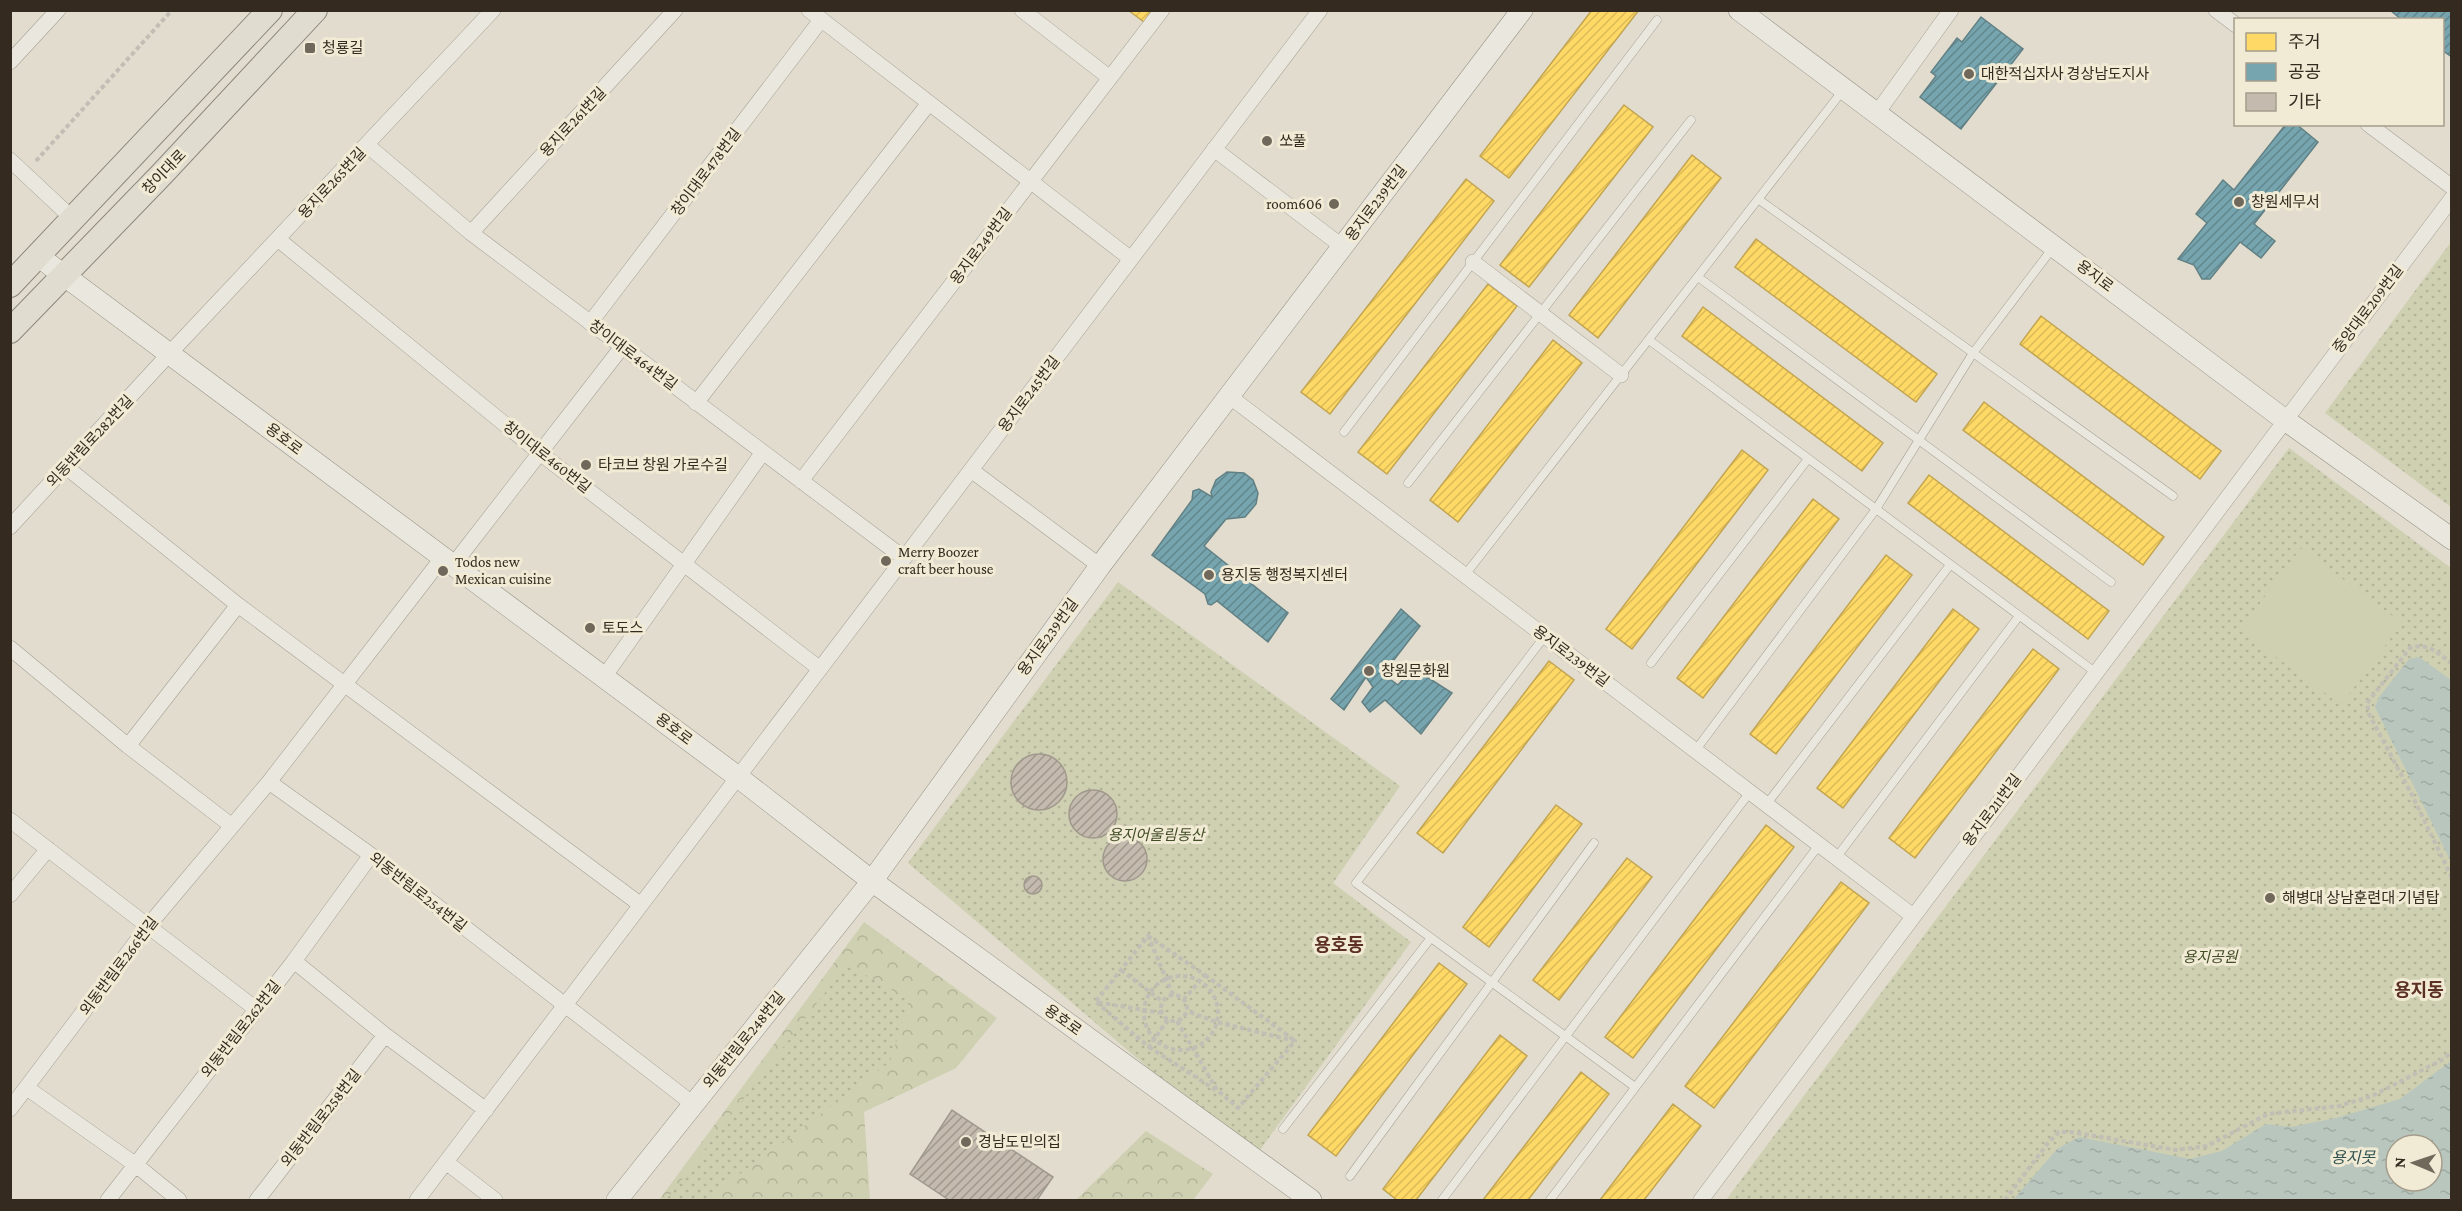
<svg xmlns="http://www.w3.org/2000/svg" width="2462" height="1211" font-family="'Crimson Pro','Noto Sans KR',serif">
<style>
.forest{fill:url(#forest-crowns)}
.park{fill:url(#park-dots);fill-rule:evenodd}
.pitch{fill:#ced0b1}
.water{fill:url(#water-ripples);fill-rule:evenodd}
.homes{fill:url(#homes-hatch);stroke:#c2a451;stroke-width:1.5}
.public{fill:url(#public-hatch);stroke:#628084;stroke-width:1.5}
.building{fill:url(#building-hatch);stroke:#a1988d;stroke-width:1.5}
.lines{fill:none;stroke-linecap:round;stroke-linejoin:round}
.lane-casing{stroke:#a6a196;stroke-width:9}
.street-casing{stroke:#a6a196;stroke-width:16}
.secondary-casing{stroke:#969186;stroke-width:22}
.primary-casing{stroke:#8c877d;stroke-width:26}
.path{stroke:#c2beb5;stroke-width:4;stroke-dasharray:4.5 3;stroke-linecap:butt}
.lane{stroke:#eae7de;stroke-width:8}
.street{stroke:#eae7de;stroke-width:15}
.secondary{stroke:#eae7de;stroke-width:21}
.primary{stroke:#e1dcd0;stroke-width:24}
.poi-dot{fill:#71685c;stroke:#f1ead4;stroke-width:2}
.labels{text-anchor:middle;stroke-width:6;stroke-linejoin:round;paint-order:stroke}
.poi-label{font-size:15px;fill:#342a1f;stroke:#f1ead4;text-anchor:start}
.street-label{font-size:15px;fill:#342a1f;stroke:#f1ead4}
.park-label{font-size:15px;font-style:italic;fill:#434e28;stroke:#f1ead4}
.water-label{font-size:16px;font-style:italic;fill:#305251;stroke:#f1ead4}
.quarter-label{font-size:18px;font-weight:bold;fill:#5c3124;stroke:#f1ead4}
</style>
<defs>
<pattern id="forest-crowns" width="20" height="18" patternUnits="userSpaceOnUse" patternTransform="scale(1.5)"><rect width="20" height="18" fill="#ced0b1"/><path d="M2 6a3 3 0 1 1 6 0M12 15a3 3 0 1 1 6 0" fill="none" stroke="#b2b398"/></pattern>
<pattern id="park-dots" width="8" height="8" patternUnits="userSpaceOnUse" patternTransform="scale(1.5)"><rect width="8" height="8" fill="#ced0b1"/><path d="M2 2h.1M6 6h.1" fill="none" stroke="#b2b398" stroke-width="1.8" stroke-linecap="round"/></pattern>
<pattern id="water-ripples" width="26" height="14" patternUnits="userSpaceOnUse" patternTransform="scale(1.5)"><rect width="26" height="14" fill="#b8c6be"/><path d="M2 4q2-2 4 0t4 0M15 11q2-2 4 0t4 0" fill="none" stroke="#9faaa3"/></pattern>
<pattern id="homes-hatch" width="6" height="6" patternUnits="userSpaceOnUse" patternTransform="scale(1.5)"><rect width="6" height="6" fill="#ffd966"/><path d="M-1 1l2-2M0 6l6-6M5 7l2-2" fill="none" stroke="#dbba58"/></pattern>
<pattern id="public-hatch" width="6" height="6" patternUnits="userSpaceOnUse" patternTransform="scale(1.5)"><rect width="6" height="6" fill="#76a5af"/><path d="M-1 1l2-2M0 6l6-6M5 7l2-2" fill="none" stroke="#62878e"/></pattern>
<pattern id="building-hatch" width="6" height="6" patternUnits="userSpaceOnUse" patternTransform="scale(1.5)"><rect width="6" height="6" fill="#c4bbae"/><path d="M-1 1l2-2M0 6l6-6M5 7l2-2" fill="none" stroke="#a0988d"/></pattern>
</defs>
<rect width="100%" height="100%" fill="#e1dccd"/>
<path class="forest" d="M864,922l133,96 -41,50 -92,44 6,88h-211z
M1146,1131l67,43 -20,26h-117z"/>
<path class="park" d="M2451,242v265l-126,-94z
M2289,448l162,120v632h-725zM2396,1145h36v36h-36z
M1118,582l282,204 -67,97 78,59 -157,216 -346,-295z
M847,964l62,36 -19,62 -185,138h-39z"/>
<path class="pitch" d="M2301,548l101,75 -61,82 -101,-75z"/>
<path class="water" d="M2419,657l32,23v182l-76,-155 4,-10 30,-38z
M2451,1061v139h-438l44,-51 22,-12 111,22 32,-8 44,-27 25,3 45,-9 64,-19zM2396,1145h36v36h-36z"/>
<path class="homes" d="M1128,10h24l-8,12z
M1592,10h47l-130,168 -29,-22z
M1624,105l29,22 -124,160 -29,-22z
M1692,155l29,23 -123,160 -29,-23z
M1466,179l28,22 -164,213 -29,-22z
M1756,239l181,135 -21,28 -181,-135z
M1488,284l29,22 -130,168 -29,-22z
M1703,307l180,136 -21,28 -180,-135z
M2041,316l180,135 -21,28 -180,-135z
M1553,340l29,23 -124,159 -28,-22z
M1984,402l180,135 -21,28 -180,-135z
M1742,450l26,20 -136,179 -26,-20z
M1929,475l180,136 -21,28 -180,-136z
M1813,499l26,20 -136,179 -26,-20z
M1886,555l26,20 -136,179 -26,-20z
M1953,609l26,20 -136,179 -26,-20z
M2033,649l26,20 -144,189 -26,-20z
M1549,661l25,19 -131,173 -26,-20z
M1556,805l26,19 -93,123 -26,-20z
M1766,825l28,22 -161,211 -28,-21z
M1627,858l25,19 -93,123 -26,-20z
M1841,882l28,21 -155,205 -29,-22z
M1439,963l28,21 -131,172 -28,-21z
M1500,1035l27,21 -111,144h-19l-14,-11z
M1581,1072l28,22 -81,106h-45z
M1673,1104l28,22 -57,74h-44z"/>
<path class="public" d="M2390,10h62v47l-10,-7v-30h-40z
M1981,17l42,32 -62,80 -41,-32 16,-21 -5,-4 26,-34 5,4z
M2286,124h10l22,18 -64,82 21,17 -14,17 -21,-16 -30,37h-8l-8,-14 -16,-6 29,-36 -11,-9 27,-34 11,10z
M1227,472l17,1 9,7 5,13 -2,11 -11,13 -19,2 -22,27 84,67 -20,29 -51,-41 -6,4 -3,-1 -3,-10 -53,-39 40,-55 1,-9 6,-2 13,8 -1,-5 5,-12z
M1401,609l19,17 -37,48 15,11 15,-17 39,25 -31,41 -36,-34 -15,12 -8,-10 11,-15 -7,-10 -22,33 -13,-11z"/>
<path class="building" d="M1011 782a28 28 0 1 1 56 0a28 28 0 1 1-56 0Z
M1069 814a24 24 0 1 1 48 0a24 24 0 1 1-48 0Z
M1103 859a22 22 0 1 1 44 0a22 22 0 1 1-44 0Z
M1024 885a9 9 0 1 1 18 0a9 9 0 1 1-18 0Z
M952,1110l101,67 -16,23h-88l-39,-26z"/>
<g class="lines">
<defs>
<path id="lane" d="M1758,199l415,297
M1698,277l413,305
M1649,340l446,332
M1344,432l313,-412
M1408,483l283,-363
M1465,575l379,-486
M1545,636l-189,247 279,204
M1651,663l157,-204
M1695,751l181,-242 97,-156 79,-104
M1766,805l184,-240
M1836,858l183,-242
M1283,1129l147,-190
M1350,1176l244,-333
M1442,1200l308,-408
M1550,1200l269,-355"/>
<path id="street" d="M809,10l322,249
M1022,10l88,68
M2216,10l20,15
M10,62l48,-52
M1877,113l74,-103
M2368,124l84,63
M367,145l104,88 433,325
M1214,149l129,98
M10,160l63,59
M471,233l204,-223
M279,240l261,213 280,216
M1473,262l148,113
M590,323l231,-303
M1229,396l684,520
M696,403l233,-300
M66,467l172,138 403,300
M971,470l129,96
M801,481l361,-471
M10,527l159,-173 324,-344
M453,565l169,-218
M10,648l118,98 104,80
M604,677l159,-225
M128,746l110,-141
M269,782l102,73 322,249
M10,820l246,189
M10,895l38,-46
M294,961l91,74 101,75
M27,1088l109,77 43,35
M10,1109l138,-183 121,-144 174,-225
M446,1162l49,38
M108,1200l186,-239 77,-106
M257,1200l128,-165
M417,1200l903,-1190
M1701,1200l751,-1002"/>
<path id="secondary" d="M1739,10l546,410 167,119
M38,256l700,521 134,104 439,319
M617,1200l255,-319 228,-315 422,-556"/>
<path id="primary" d="M10,285l260,-275
M10,331l152,-157 153,-164"/>
</defs>
<use href="#lane" class="lane-casing"/>
<use href="#street" class="street-casing"/>
<use href="#secondary" class="secondary-casing"/>
<use href="#primary" class="primary-casing"/>
<path class="path" d="M36,161l136,-151
M2452,664c-14,-11 -24,-22 -42,-16l-43,55 2,11 44,83 39,81
M1148,936l57,39 -21,24
M1121,970l42,32
M1205,975l89,65
M1144 1013a37 37 0 1 1 74 0a37 37 0 1 1-74 0Z
M1161 1008a13 13 0 1 1 26 0a13 13 0 1 1-26 0Z
M1096,1001l52,-65 25,59
M1162,1013l-66,-11 53,45 19,-28
M1177,1021l40,69 21,18 57,-67 -79,-19 -29,-11
M1149,1047l67,43
M2005,1200l43,-57 11,-11h12l105,18 31,-4 61,-32 71,-8 33,-10 72,-37 8,-8"/>
<use href="#lane" class="lane"/>
<use href="#street" class="street"/>
<use href="#secondary" class="secondary"/>
<use href="#primary" class="primary"/>
</g>
<g class="poi-dot">
<rect x="304" y="42" width="12" height="12" rx="3"/>
<circle cx="1969" cy="74" r="6"/>
<circle cx="1267" cy="141" r="6"/>
<circle cx="2239" cy="202" r="6"/>
<circle cx="1334" cy="204" r="6"/>
<circle cx="586" cy="465" r="6"/>
<circle cx="886" cy="561" r="6"/>
<circle cx="443" cy="571" r="6"/>
<circle cx="1209" cy="575" r="6"/>
<circle cx="590" cy="628" r="6"/>
<circle cx="1369" cy="671" r="6"/>
<circle cx="2270" cy="898" r="6"/>
<circle cx="966" cy="1142" r="6"/>
</g>
<g class="labels">
<g class="poi-label">
<text x="322" y="53">청룡길</text>
<text x="1981" y="79">대한적십자사 경상남도지사</text>
<text x="1279" y="146">쏘풀</text>
<text x="2251" y="207">창원세무서</text>
<text x="1322" y="209" text-anchor="end">room606</text>
<text x="598" y="470">타코브 창원 가로수길</text>
<text x="898" y="557">Merry Boozer<tspan x="898" dy="17">craft beer house</tspan></text>
<text x="455" y="567">Todos new<tspan x="455" dy="17">Mexican cuisine</tspan></text>
<text x="1221" y="580">용지동 행정복지센터</text>
<text x="602" y="633">토도스</text>
<text x="1381" y="676">창원문화원</text>
<text x="2282" y="903">해병대 상남훈련대 기념탑</text>
<text x="978" y="1147">경남도민의집</text>
</g>
<g class="street-label">
<text transform="translate(573 122) rotate(-47)" y="5">용지로261번길</text>
<text transform="translate(164 172) rotate(-46)" y="5">창이대로</text>
<text transform="translate(706 172) rotate(-53)" y="5">창이대로478번길</text>
<text transform="translate(332 183) rotate(-47)" y="5">용지로265번길</text>
<text transform="translate(1376 203) rotate(-53)" y="5">용지로239번길</text>
<text transform="translate(981 246) rotate(-53)" y="5">용지로249번길</text>
<text transform="translate(2095 276) rotate(37)" y="5">용지로</text>
<text transform="translate(2368 309) rotate(-53)" y="5">중앙대로209번길</text>
<text transform="translate(633 355) rotate(37)" y="5">창이대로464번길</text>
<text transform="translate(1029 394) rotate(-53)" y="5">용지로245번길</text>
<text transform="translate(284 439) rotate(37)" y="5">용호로</text>
<text transform="translate(90 441) rotate(-47)" y="5">외동반림로282번길</text>
<text transform="translate(547 457) rotate(38)" y="5">창이대로460번길</text>
<text transform="translate(1048 637) rotate(-54)" y="5">용지로239번길</text>
<text transform="translate(1571 656) rotate(37)" y="5">용지로239번길</text>
<text transform="translate(674 729) rotate(37)" y="5">용호로</text>
<text transform="translate(1992 810) rotate(-53)" y="5">용지로211번길</text>
<text transform="translate(418 892) rotate(38)" y="5">외동반림로254번길</text>
<text transform="translate(119 966) rotate(-53)" y="5">외동반림로266번길</text>
<text transform="translate(1063 1020) rotate(36)" y="5">용호로</text>
<text transform="translate(241 1029) rotate(-52)" y="5">외동반림로262번길</text>
<text transform="translate(744 1040) rotate(-51)" y="5">외동반림로248번길</text>
<text transform="translate(321 1118) rotate(-52)" y="5">외동반림로258번길</text>
</g>
<g class="park-label">
<text x="1156" y="840">용지어울림동산</text>
<text x="2210" y="962">용지공원</text>
</g>
<g class="water-label">
<text x="2353" y="1163">용지못</text>
</g>
<g class="quarter-label">
<text x="1339" y="951">용호동</text>
<text x="2419" y="996">용지동</text>
</g>
</g>
<rect width="2462" height="1211" fill="none" stroke="#342a1f" stroke-width="24"/>
<rect x="2234" y="18" width="210" height="108" fill="#f1ead4" stroke="#a59d8c" stroke-width="1.5"/>
<rect x="2246" y="33" width="30" height="18" fill="#ffd966" stroke="#a59d8c" stroke-width="1.5"/>
<text x="2288" y="48" font-size="18" fill="#342a1f">주거</text>
<rect x="2246" y="63" width="30" height="18" fill="#76a5af" stroke="#a59d8c" stroke-width="1.5"/>
<text x="2288" y="78" font-size="18" fill="#342a1f">공공</text>
<rect x="2246" y="93" width="30" height="18" fill="#c4bbae" stroke="#a59d8c" stroke-width="1.5"/>
<text x="2288" y="108" font-size="18" fill="#342a1f">기타</text>
<g transform="translate(2414 1163) rotate(272)"><circle r="28" fill="#f1ead4" stroke="#a59d8c" stroke-width="1.5"/>
<path d="M0-4.5L10 22L0 15L-10 22Z" fill="#71685c"/>
<text y="-9" font-size="16" font-weight="bold" text-anchor="middle" fill="#342a1f">N</text>
</g>
</svg>
